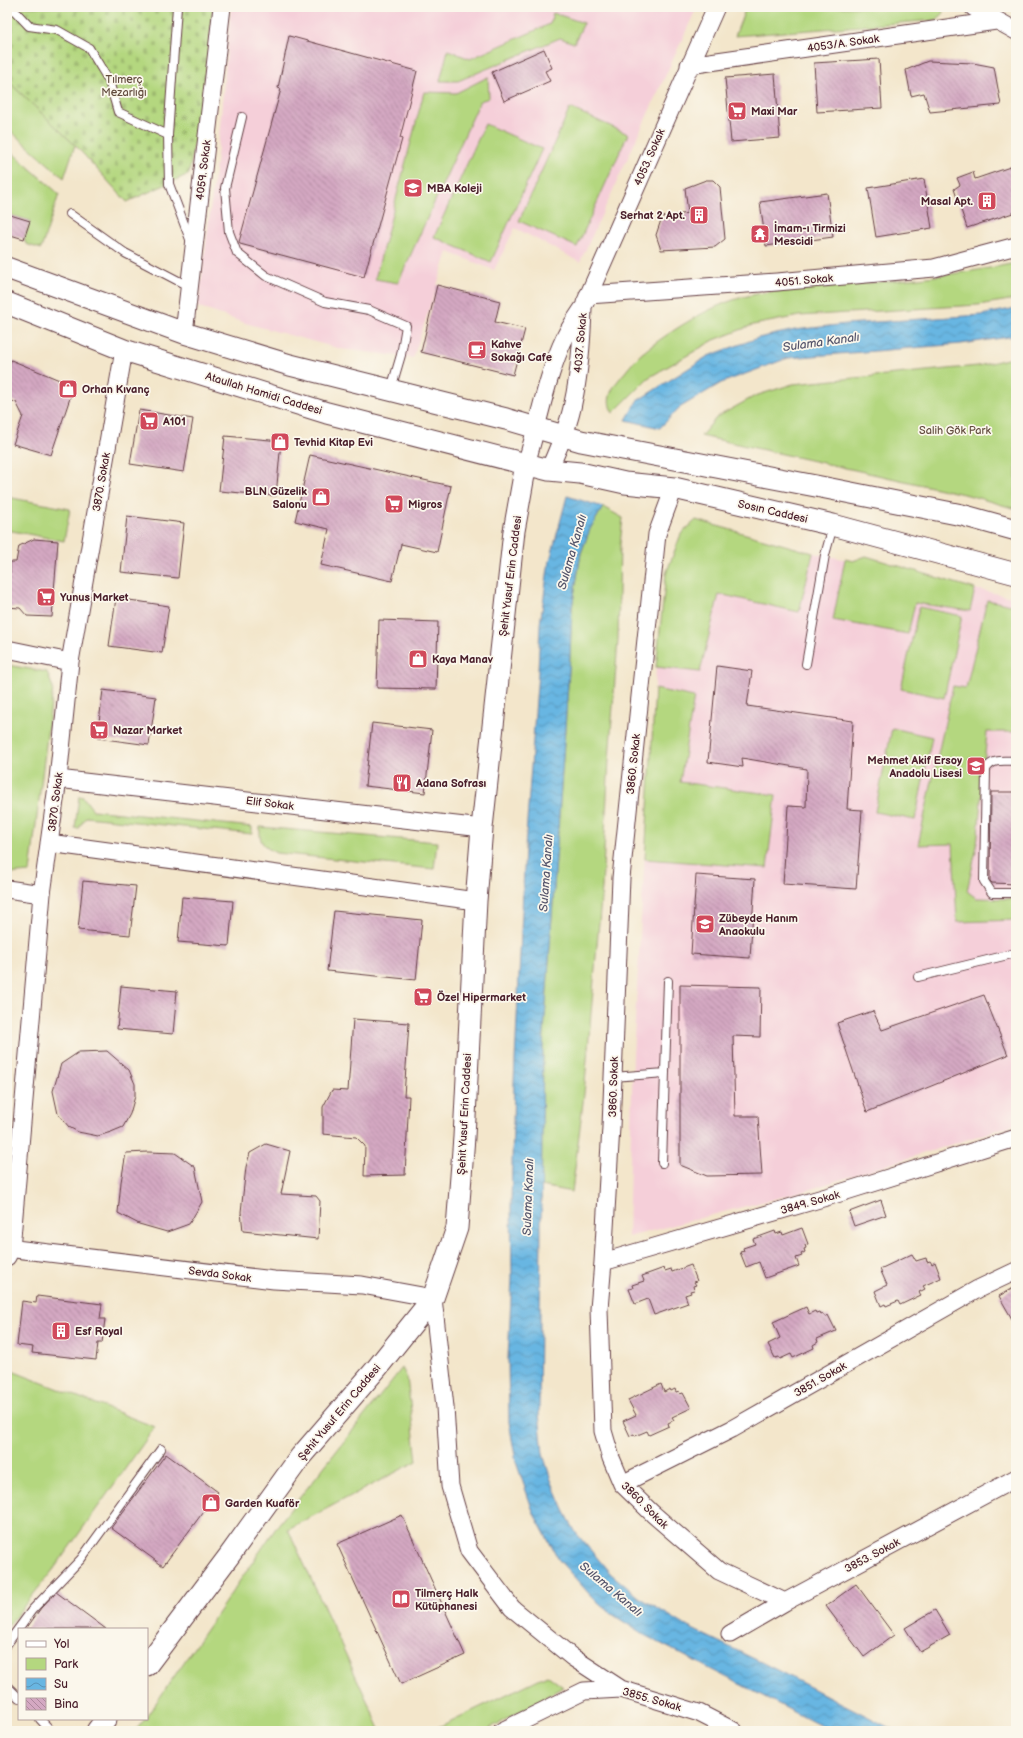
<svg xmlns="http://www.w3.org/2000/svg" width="1023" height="1738" font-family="'Balsamiq Sans',sans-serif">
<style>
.built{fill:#f5cfd9}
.green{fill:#b4d77f;stroke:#7f7b55}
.cemetery{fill:url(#cemetery-stones);stroke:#7f7b55}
.water{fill:url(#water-waves);stroke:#596a86}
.building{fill:url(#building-back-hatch)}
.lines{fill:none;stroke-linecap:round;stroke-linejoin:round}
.service-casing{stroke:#633d43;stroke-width:10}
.minor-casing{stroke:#633d43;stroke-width:19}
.tertiary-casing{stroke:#633d43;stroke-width:23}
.service{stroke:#fff;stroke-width:8}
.minor{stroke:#fff;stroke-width:17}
.tertiary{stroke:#fff;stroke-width:21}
.labels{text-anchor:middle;stroke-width:3.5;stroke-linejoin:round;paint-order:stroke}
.street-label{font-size:11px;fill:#4a1f2b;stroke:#fbf7ec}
.park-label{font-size:11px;fill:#644d40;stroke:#fbf7ec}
.poi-label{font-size:11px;font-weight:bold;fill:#4a1f2b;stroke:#fbf7ec;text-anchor:start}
.water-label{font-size:12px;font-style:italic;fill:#54546b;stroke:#fbf7ec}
</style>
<defs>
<pattern id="cemetery-stones" width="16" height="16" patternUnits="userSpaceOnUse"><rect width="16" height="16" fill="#b4d77f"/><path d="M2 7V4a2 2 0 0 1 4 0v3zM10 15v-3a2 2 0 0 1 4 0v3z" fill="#9cb86e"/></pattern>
<pattern id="water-waves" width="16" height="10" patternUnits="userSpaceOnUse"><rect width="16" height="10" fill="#68b6e2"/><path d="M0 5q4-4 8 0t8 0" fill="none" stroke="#5893b7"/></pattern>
<pattern id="building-back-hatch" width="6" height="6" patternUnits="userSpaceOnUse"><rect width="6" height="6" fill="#d4a8c2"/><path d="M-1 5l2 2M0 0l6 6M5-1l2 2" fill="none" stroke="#ae889e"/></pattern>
</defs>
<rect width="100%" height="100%" fill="#fbf7ec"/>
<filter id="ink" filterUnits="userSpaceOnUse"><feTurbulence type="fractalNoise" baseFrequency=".025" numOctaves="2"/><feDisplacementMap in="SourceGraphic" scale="8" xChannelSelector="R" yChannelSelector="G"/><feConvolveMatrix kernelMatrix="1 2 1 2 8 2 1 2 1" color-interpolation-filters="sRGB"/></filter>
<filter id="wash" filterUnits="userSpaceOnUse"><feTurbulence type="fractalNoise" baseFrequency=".012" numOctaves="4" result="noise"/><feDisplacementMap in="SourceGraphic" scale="16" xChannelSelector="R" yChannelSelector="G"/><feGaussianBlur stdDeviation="0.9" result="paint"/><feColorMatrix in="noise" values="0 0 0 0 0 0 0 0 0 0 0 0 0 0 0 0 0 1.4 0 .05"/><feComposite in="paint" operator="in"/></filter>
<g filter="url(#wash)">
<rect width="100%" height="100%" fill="#f3e6cb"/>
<path class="built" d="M231,7h466l-117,255 -65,-34 -21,42 -46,-18 -35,106 -72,-9 -96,-26 -47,-16 20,-159z
M696,520l117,33 40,8 13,-5 109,33 41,9v526l-208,66 -180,47 5,-182 23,-388 10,-93 15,-40z"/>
<path class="green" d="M746,7h196l1,7 -7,6 -201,16z
M553,13l31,10 -10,20 -14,-5 -102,43h-18l8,-31 22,9 80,-35z
M488,77l1,21 -9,3 -82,182 -23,-4 49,-187 32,1z
M7,80l68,65 -11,33 -57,-50z
M570,108l58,26 -51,113 -58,-26z
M485,124l57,25 -51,113 -57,-25z
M7,148l52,46 -18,55 -15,-5 -2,-5 6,-18 -23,-7z
M1016,263v36l-38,6 -179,11 -46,9 -39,15 -66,38 -35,35c-10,-16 2,-29 13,-42 4,-5 9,-11 14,-16 21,-18 59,-42 85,-52 32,-13 68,-13 101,-16 64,-6 128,-11 190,-24z
M1016,357v152l-48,-14 -267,-59 16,-19 38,-21 38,-12 185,-18z
M7,497l63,12 -6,32 -57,-11z
M603,507l20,11 -3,26 -2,96 -9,119 -7,129 -18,206 -12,98 -31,-6 2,-139 27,-391 2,-48 9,-55 9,-24z
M696,520l117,33 -14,59 -80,-18 -19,78 -44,-5 10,-93 15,-40z
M866,556l109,33 -5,22 -55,-8 -7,31 -75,-14 12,-61 8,2z
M987,600l29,6v126h-29l-10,114 -10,45 9,7 40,1v21l-59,2 -4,-78 -35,1 35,-159 13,2z
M919,607l43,9 -18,82 -43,-9z
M7,665l40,7 6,16 -23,184 -23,2z
M655,689l39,8 -14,85 96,13 -9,73 -122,-9z
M892,728l40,9 -17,83 -40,-8z
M79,796l4,1 10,13 159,17v7l-166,-17 -8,12 -3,-1z
M260,827l177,15 -3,27 -158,-16c-13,-7 -17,-10 -16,-26z
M402,1368l5,10 10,83 -129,68 93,202h-246l10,-12h2v-3l131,-191z
M7,1369l148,58 -102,143 -46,57z
M547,1675l16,12 -78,44h-55z"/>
<path class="cemetery" d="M7,7h206l-5,51 -19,116 -62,28 -52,-57 -68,-65z"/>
<path class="water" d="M1016,308v28l-55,8 -173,14 -67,25 -42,25 -19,20 -34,-8 11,-19 71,-45 50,-18 37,-8 51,-6 135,-9z
M567,496l36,11 -13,22 -9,24 -9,55 -2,48 -27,391 -4,367 4,40 8,26 13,30 12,23 35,41 28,23 49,30 77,37 131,67h-65l-187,-96 -32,-21 -20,-17 -33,-37 -25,-46 -18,-52 -7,-40 -1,-64 4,-80 -1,-73 3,-123 11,-234 13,-176 2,-48 8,-56z"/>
<g id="blocks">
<path class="building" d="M289,36l128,35 -17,67 2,1 -38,138 -124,-33 -1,-2 42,-153 -3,-1z
M544,49l8,19 -7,3 5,10 -46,20 -12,-29z
M879,59l3,49 -65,4 -3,-49z
M928,61l45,2 21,4 7,38 -71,7 -6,-19 -13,3 -5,-26z
M775,74l5,64 -49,4 -6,-64z
M1016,165v47l-49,16 -13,-39 6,-4 -3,-7 16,-6 2,7z
M924,179l8,49 -56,9 -8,-49z
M706,180h7l7,7 5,52 -10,8 -54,3 -5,-15 6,-18 26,-4 -3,-25z
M827,193l6,44 -67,9 -6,-44z
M7,214l23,7 -6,18 -17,-5z
M437,285l63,16 -5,21 30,7 -12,46 -92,-23z
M11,360l63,26 -23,69 -38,-11 10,-28 -7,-14 -9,-2v-29z
M139,410l54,9 -9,53 -54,-8z
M225,436l56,5 -5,55 -57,-5z
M310,455l141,31 -14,66 -36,-8 -9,37 -71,-16 8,-36 -34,-8z
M127,516l57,7 -6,55 -57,-6z
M34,539l24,2 -6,76 -25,-1 -7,-8 -13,-1v-34h3v-11h6l3,-16z
M116,598l53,8 -7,47 -53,-7z
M379,620l59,2 -2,67 -59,-1z
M717,666l35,5 -5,35 106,15 -6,88 15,1 -6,79 -73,-5 5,-78 18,1 1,-38 -65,-11 1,9 -35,-5z
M103,690l53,7 -7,48 -52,-7z
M372,723l60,7 -7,63 -60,-7z
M991,792h25v92l-24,-1 -2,-2z
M696,875l59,4 -5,79 -59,-4z
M83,881l53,5 -6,49 -52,-5z
M182,897l51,4 -4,45 -51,-4z
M334,911l88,9 -6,60 -89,-9z
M680,985l81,2 -1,50 -27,-1 2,80h23l4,59 -55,1 -27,-11z
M121,986l56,5 -4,43 -56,-5z
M984,995l24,60 -141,57 -30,-89 36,-12 9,19z
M353,1019l56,4 -5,73h5l-4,79 -41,1 1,-30 -9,-9 -33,-3v-27l9,-17 16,1z
M107,1051l22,19 6,14v12l-5,18 -7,13 -12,5 -13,4 -20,-4 -9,-5 -11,-13 -5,-23 8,-27 18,-12z
M266,1144l24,7 -9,43 35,2 4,5 -2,38 -75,-8 -2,-19 5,-45 4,-14z
M148,1152l27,1 20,14 7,35 -13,22 -22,8 -28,-8 -21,-11 3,-31 5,-29z
M881,1200l5,15 -32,11 -5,-14z
M802,1228l6,16 -3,1 1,3 -2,1 1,3 -4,2 1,2 -6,2 3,8 -34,12 -6,-16 -13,5 -6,-15 4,-1 -1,-3 12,-4 -2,-5 22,-8 1,3 6,-2 1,3z
M912,1254l4,7 10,-3 1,4 3,-1 2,3 3,-2 6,16 -18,8 2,3 -6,3 2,3 -21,10 -2,-4 -12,5 -1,-2 -4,2 -6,-15 12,-6 -7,-16z
M691,1265l6,16 -3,1 2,3 -3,1 1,4 -4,1 1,2 -6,2 3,8 -34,12 -6,-16 -13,5 -6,-15 4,-1 -1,-3 12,-4 -2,-5 22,-8 1,3 6,-2 1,3z
M1016,1286v40l-17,-30z
M37,1296l65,8 -2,15h5l-3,24h-4l-2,17 -64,-7 1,-6 -16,-2 5,-44 14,2z
M806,1307l3,7 6,-3 1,2 3,-1 2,3 2,-1 2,3 3,-2 8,16 -19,8 1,3 -5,3 1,3 -21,10 -2,-4 -11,5 -1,-2 -4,1 -7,-14 12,-6 -7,-16z
M661,1384l3,8 6,-3 1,2 4,-2 1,3 3,-1 1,3 3,-1 8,15 -19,9 2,3 -6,3 1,3 -20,9 -2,-4 -12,5 -1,-2 -4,2 -7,-15 13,-6 -8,-15z
M166,1454l52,38 -55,74 -52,-38z
M402,1515l63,140 -64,29 -64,-140z
M856,1584l38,51 -30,22 -38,-51z
M56,1592l50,37h-80l15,-21z
M935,1610l15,25 -30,17 -15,-24z"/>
</g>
</g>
<g filter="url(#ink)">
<use href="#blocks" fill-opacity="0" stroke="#633d43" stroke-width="1"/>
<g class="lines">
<defs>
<path id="service" d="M11,7l18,19 28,4 32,18 20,33 9,31 50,23
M177,7l-9,128 1,49 22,58
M242,117l-17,71 4,44 8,21 29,23 59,26 44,8 37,16 -5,29 -10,34
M70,214l55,39 65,34
M806,664l19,-109 8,-29
M1016,761c-12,0 -23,-3 -30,8l-2,112 8,12h24
M918,977l98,-24
M613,1077l52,-4
M662,1163l6,-182
M7,1644l25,-34 49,-51 80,-110
M7,1686l12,12
M40,1719l11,12"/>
<path id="minor" d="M973,7l43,24
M689,65l307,-44
M588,295l189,-13 157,-14 82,-22
M585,303l131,-296
M184,333l38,-326
M526,464c13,-42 20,-87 39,-127 5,-10 12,-20 18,-29 -1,32 -3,64 -10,95 -4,23 -15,45 -24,67
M674,488l-17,46 -36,344 -10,249 -8,135 -4,47 4,122 8,27 11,26 31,30 66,57 66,31
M7,649l63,13
M58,779l424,49
M49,843l427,58
M7,889l35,5
M7,1248l267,32 88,5 71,13 12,109 5,79 19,65 43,57 60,49 49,32
M7,1257l4,-8 31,-355 16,-115 12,-117 54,-312
M603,1262l237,-69 176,-55
M622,1484l110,-55 246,-140 38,-18
M730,1634l55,-32 231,-124
M502,1731l82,-40 37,-2 78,24 35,18"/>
<path id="tertiary" d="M7,268l177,65 106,32 216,54 75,22 245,47 136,27 54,15
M7,303l117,47 203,63 222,57 31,3 45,10 49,5 159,37 183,49
M147,1665l82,-109 72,-100 76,-88 56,-70 24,-70 7,-91 12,-236 6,-73 32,-297 12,-67
M97,1731l9,-12"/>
</defs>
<use href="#service" class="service-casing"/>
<use href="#minor" class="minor-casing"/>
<use href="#tertiary" class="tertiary-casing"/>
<use href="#service" class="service"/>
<use href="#minor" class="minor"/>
<use href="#tertiary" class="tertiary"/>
</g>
</g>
<defs>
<symbol id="supermarket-square" viewBox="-11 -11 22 22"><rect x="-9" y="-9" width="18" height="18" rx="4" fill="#d1495b" stroke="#fbf7ec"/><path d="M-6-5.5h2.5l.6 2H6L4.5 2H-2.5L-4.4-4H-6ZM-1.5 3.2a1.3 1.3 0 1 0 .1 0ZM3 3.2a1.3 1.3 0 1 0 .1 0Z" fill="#fff"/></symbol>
<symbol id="school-square" viewBox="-11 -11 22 22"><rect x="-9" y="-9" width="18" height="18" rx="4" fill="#d1495b" stroke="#fbf7ec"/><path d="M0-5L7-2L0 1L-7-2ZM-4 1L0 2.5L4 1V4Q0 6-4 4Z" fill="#fff"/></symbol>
<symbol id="building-square" viewBox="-11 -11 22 22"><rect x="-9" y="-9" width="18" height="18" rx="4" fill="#d1495b" stroke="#fbf7ec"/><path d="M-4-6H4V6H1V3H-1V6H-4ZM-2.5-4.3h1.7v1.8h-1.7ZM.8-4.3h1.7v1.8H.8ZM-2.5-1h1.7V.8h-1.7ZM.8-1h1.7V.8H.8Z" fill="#fff"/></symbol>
<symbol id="temple-square" viewBox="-11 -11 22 22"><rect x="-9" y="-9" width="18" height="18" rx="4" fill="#d1495b" stroke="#fbf7ec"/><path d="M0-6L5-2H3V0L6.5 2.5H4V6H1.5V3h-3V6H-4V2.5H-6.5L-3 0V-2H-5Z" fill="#fff"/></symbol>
<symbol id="cafe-square" viewBox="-11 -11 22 22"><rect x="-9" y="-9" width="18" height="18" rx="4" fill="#d1495b" stroke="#fbf7ec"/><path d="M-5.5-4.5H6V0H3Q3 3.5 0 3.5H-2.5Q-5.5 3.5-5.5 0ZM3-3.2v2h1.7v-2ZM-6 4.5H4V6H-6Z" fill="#fff"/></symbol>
<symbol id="shop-square" viewBox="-11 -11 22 22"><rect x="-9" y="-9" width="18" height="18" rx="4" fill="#d1495b" stroke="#fbf7ec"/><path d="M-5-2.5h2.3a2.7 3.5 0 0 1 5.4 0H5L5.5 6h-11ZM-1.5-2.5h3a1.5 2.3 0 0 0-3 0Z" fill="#fff"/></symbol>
<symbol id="restaurant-square" viewBox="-11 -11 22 22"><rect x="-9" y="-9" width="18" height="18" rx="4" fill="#d1495b" stroke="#fbf7ec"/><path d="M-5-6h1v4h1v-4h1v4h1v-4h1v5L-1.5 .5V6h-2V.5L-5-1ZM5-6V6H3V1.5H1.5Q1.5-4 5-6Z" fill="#fff"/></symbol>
<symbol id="library-square" viewBox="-11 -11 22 22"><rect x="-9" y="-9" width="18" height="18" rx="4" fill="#d1495b" stroke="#fbf7ec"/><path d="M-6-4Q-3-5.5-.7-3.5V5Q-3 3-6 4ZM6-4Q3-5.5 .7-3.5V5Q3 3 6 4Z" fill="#fff"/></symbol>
</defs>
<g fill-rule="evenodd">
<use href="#supermarket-square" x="726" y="100" width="22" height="22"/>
<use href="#school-square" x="402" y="177" width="22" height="22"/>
<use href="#building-square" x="976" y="190" width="22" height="22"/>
<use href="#building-square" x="688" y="204" width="22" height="22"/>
<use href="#temple-square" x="749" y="223" width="22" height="22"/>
<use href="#cafe-square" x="466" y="339" width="22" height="22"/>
<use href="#shop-square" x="57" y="378" width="22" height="22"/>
<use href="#supermarket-square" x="138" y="410" width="22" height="22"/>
<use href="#shop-square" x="269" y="431" width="22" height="22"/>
<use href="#shop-square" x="310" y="486" width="22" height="22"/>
<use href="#supermarket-square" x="383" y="493" width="22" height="22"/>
<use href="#supermarket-square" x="35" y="586" width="22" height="22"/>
<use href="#shop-square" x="407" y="648" width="22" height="22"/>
<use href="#supermarket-square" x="88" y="719" width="22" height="22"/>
<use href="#school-square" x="965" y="755" width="22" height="22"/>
<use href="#restaurant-square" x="391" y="772" width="22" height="22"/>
<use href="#school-square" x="694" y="913" width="22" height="22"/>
<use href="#supermarket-square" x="412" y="986" width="22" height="22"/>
<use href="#building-square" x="50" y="1320" width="22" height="22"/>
<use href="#shop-square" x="200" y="1492" width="22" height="22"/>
<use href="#library-square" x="390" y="1588" width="22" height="22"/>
</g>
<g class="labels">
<g class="street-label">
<text transform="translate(843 43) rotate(-8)" y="4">4053/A. Sokak</text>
<text transform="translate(649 157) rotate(-66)" y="4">4053. Sokak</text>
<text transform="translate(203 170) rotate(-83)" y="4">4059. Sokak</text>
<text transform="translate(804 280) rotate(-5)" y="4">4051. Sokak</text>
<text transform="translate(580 343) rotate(-85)" y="4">4037. Sokak</text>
<text transform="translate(264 393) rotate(17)" y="4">Ataullah Hamidi Caddesi</text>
<text transform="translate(101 482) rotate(-80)" y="4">3870. Sokak</text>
<text transform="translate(773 511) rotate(13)" y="4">Sosın Caddesi</text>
<text transform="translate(510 576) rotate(-83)" y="4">Şehit Yusuf Erin Caddesi</text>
<text transform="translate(633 764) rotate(-84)" y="4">3860. Sokak</text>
<text transform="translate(55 802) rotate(-83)" y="4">3870. Sokak</text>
<text transform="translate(270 803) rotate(7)" y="4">Elif Sokak</text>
<text transform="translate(613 1087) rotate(-88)" y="4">3860. Sokak</text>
<text transform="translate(464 1114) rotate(-87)" y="4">Şehit Yusuf Erin Caddesi</text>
<text transform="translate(810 1202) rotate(-16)" y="4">3849. Sokak</text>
<text transform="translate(220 1274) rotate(7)" y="4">Sevda Sokak</text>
<text transform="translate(820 1379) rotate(-30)" y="4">3851. Sokak</text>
<text transform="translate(339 1412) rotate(-50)" y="4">Şehit Yusuf Erin Caddesi</text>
<text transform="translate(645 1505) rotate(45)" y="4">3860. Sokak</text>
<text transform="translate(872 1555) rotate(-28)" y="4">3853. Sokak</text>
<text transform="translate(652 1699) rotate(16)" y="4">3855. Sokak</text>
</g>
<g class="park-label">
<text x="124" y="83">Tılmerç<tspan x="124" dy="13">Mezarlığı</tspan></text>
<text x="955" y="434">Salih Gök Park</text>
</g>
<g class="poi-label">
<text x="751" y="115">Maxi Mar</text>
<text x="427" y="192">MBA Koleji</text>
<text x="973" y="205" text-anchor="end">Masal Apt.</text>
<text x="685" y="219" text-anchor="end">Serhat 2 Apt.</text>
<text x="774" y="232">İmam-ı Tirmizi<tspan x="774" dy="13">Mescidi</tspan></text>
<text x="491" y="348">Kahve<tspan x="491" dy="13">Sokağı Cafe</tspan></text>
<text x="82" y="393">Orhan Kıvanç</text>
<text x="163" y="425">A101</text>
<text x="294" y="446">Tevhid Kitap Evi</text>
<text x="307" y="495" text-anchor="end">BLN Güzelik<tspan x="307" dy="13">Salonu</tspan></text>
<text x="408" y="508">Migros</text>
<text x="60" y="601">Yunus Market</text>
<text x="432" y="663">Kaya Manav</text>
<text x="113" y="734">Nazar Market</text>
<text x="962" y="764" text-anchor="end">Mehmet Akif Ersoy<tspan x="962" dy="13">Anadolu Lisesi</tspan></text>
<text x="416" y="787">Adana Sofrası</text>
<text x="719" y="922">Zübeyde Hanım<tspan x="719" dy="13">Anaokulu</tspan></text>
<text x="437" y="1001">Özel Hipermarket</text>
<text x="75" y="1335">Esf Royal</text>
<text x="225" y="1507">Garden Kuaför</text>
<text x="415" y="1597">Tilmerç Halk<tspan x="415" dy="13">Kütüphanesi</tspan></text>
</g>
<g class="water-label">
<text transform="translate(821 342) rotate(-8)" y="4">Sulama Kanalı</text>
<text transform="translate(572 552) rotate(-74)" y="4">Sulama Kanalı</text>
<text transform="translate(546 873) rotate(-86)" y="4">Sulama Kanalı</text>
<text transform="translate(528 1197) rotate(-88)" y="4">Sulama Kanalı</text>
<text transform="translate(611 1589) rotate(40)" y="4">Sulama Kanalı</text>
</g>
</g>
<rect width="1023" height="1738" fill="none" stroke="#fbf7ec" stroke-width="24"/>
<rect x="18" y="1628" width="130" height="92" fill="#fbf7ec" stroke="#b4a19f"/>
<rect x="26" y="1641" width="20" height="6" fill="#ffffff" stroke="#b4a19f"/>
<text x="54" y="1648" font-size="12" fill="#4a1f2b">Yol</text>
<rect x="26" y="1658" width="20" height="12" fill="#b4d77f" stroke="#b4a19f"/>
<text x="54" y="1668" font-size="12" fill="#4a1f2b">Park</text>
<rect x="26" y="1678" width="20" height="12" fill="url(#water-waves)" stroke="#b4a19f"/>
<text x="54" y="1688" font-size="12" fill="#4a1f2b">Su</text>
<rect x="26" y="1698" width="20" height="12" fill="url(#building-back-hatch)" stroke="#b4a19f"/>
<text x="54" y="1708" font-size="12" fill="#4a1f2b">Bina</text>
</svg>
